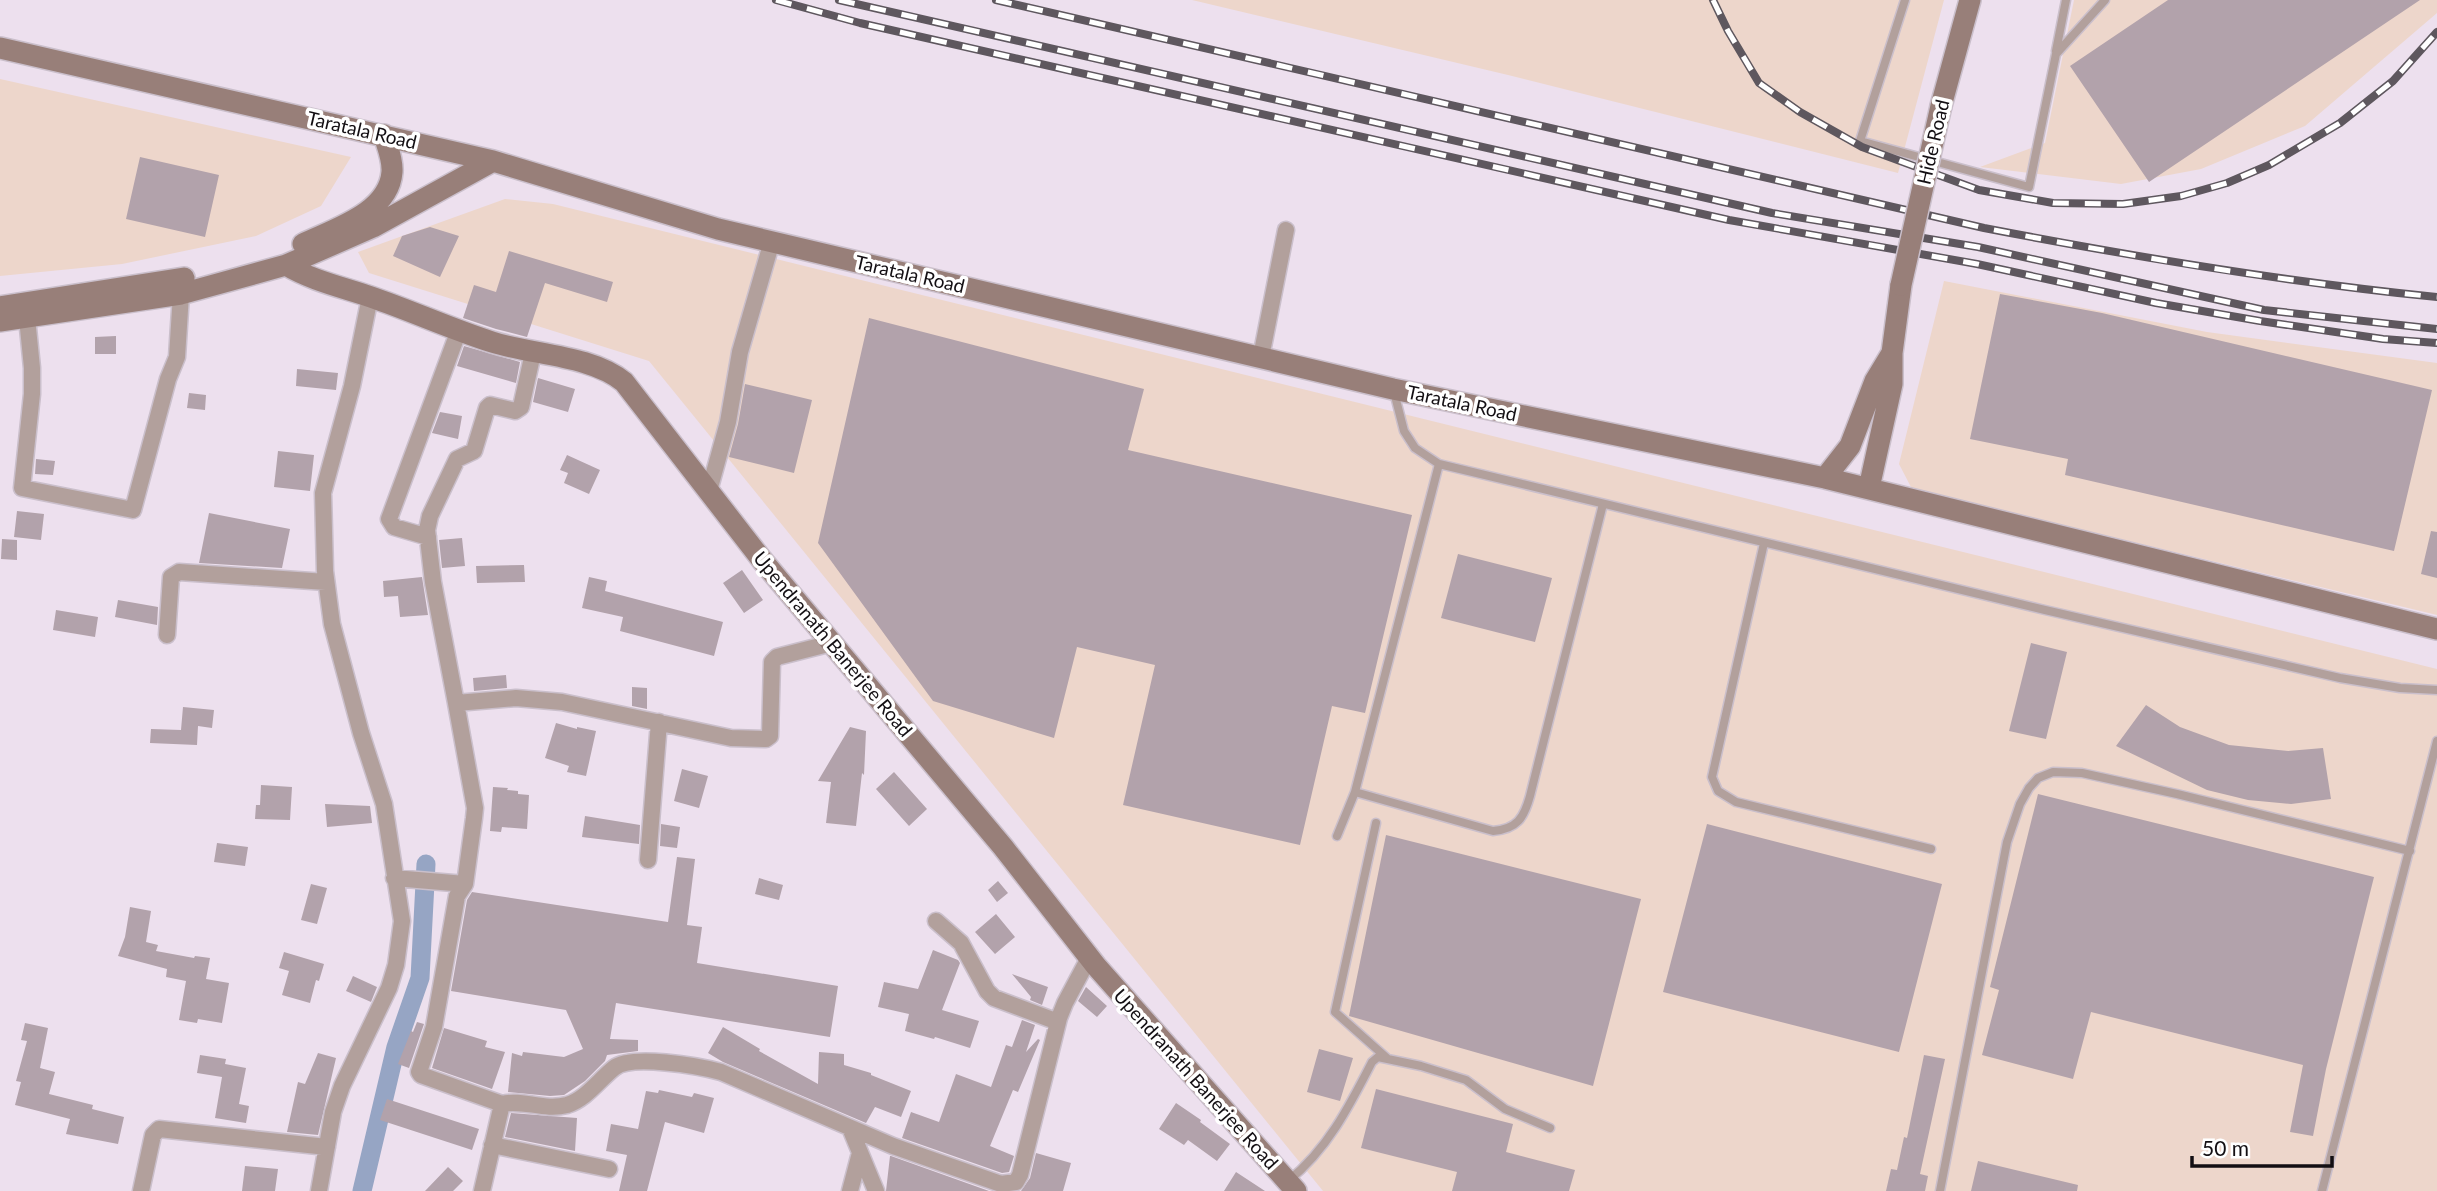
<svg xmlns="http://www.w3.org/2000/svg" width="2437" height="1191" font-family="Lato,sans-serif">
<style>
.industrial{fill:#edd6cb}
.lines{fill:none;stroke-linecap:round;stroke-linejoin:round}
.canal{stroke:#96a5c4;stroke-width:19}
.building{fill:#b2a2ab}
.lane-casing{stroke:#cabfcb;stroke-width:11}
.street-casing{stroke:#cabfcb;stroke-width:19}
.secondary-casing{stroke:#cabfcb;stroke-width:24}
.lane{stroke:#b2a09c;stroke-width:8}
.street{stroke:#b2a09c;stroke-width:16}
.secondary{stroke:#987f79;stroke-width:21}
.rail-casing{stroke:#5e575e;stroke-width:8}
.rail{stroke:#fff;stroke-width:5;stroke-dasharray:16;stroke-linecap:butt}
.secondary-bridge-casing{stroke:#cabfcb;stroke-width:24;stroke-linecap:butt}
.secondary-bridge{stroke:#987f79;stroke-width:21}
.labels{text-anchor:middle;stroke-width:7;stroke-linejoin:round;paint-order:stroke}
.street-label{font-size:19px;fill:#130f13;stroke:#fff}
</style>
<rect width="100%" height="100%" fill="#ede0ee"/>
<path class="industrial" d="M1192,0h752l-46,173 -390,-98z
M2074,0h363v13l-132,113 -104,43 -80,15 -141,-17 65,-24z
M0,79l351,78 -30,49 -65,30 -134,28 -122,12z
M505,199l48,5 1884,465v522h-1114l-674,-830 -280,-88 -11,-21z
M1944,281l263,51 230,31v252l-525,-126 -13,-25z"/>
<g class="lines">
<path class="canal" d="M362,1191l34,-144 24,-69 6,-114"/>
</g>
<path class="building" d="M2168,0h252l-271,182 -79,-116z
M140,157l79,18 -14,62 -79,-18z
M430,227l29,9 -19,41 -47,-21 9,-20z
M509,251l104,31 -6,20 -62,-19 -18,54 -31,-8 -33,-11 11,-33 22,7z
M2000,294l102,19 330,77 -38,161 -329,-76 3,-16 -98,-20z
M869,318l275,71 -16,61 284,65 -47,198 -33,-7 -32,139 -177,-40 32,-140 -78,-18 -23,91 -121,-37 -115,-158z
M116,336v18h-21v-17z
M464,346l56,16 -4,21 -59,-17z
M297,369l41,4 -2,17 -40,-4z
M538,378l37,11 -7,23 -35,-10z
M745,384l67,16 -18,73 -65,-16 9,-33z
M189,393l17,2 -1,15 -18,-2z
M440,412l22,4 -4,23 -26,-6z
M278,451l36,4 -4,36 -36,-4z
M567,455l33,15 -11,24 -25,-11 4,-10 -8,-3z
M36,459l19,2 -2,14 -18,-1z
M17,511l27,3 -3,26 -27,-3z
M209,513l81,16 -8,39 -83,-5z
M2431,531l6,1v46l-16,-4z
M462,538l3,28 -23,2 -3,-28z
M2,539l15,1v20l-16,-1z
M1458,554l94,24 -17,64 -94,-24z
M524,565l1,17 -48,1 -1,-17z
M742,570l21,30 -19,13 -21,-30z
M422,577l6,38 -28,2 -2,-21 -14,1 -1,-16z
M589,577l18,4 -2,10 118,31 -9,34 -94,-25 3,-14 -41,-9z
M118,600l40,7 -1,18 -42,-8z
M56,610l42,7 -3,20 -42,-7z
M2031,643l36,9 -21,87 -37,-8z
M506,675l1,13 -33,3 -1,-13z
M632,687l15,1v21l-15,-3z
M2146,705l34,22 49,18 59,6 35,-3 8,51 -40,5 -43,-4 -41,-10 -91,-44z
M183,707l31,3 -2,18 -14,-2 -1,19 -47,-2 1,-14 30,1z
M556,723l21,6v-2l19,4 -10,45 -19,-4 2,-6 -24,-8z
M850,727l16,4 -2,44 -2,-2 -6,53 -30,-3 5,-41 -13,-1z
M682,769l26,7 -9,32 -25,-7z
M894,772l33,37 -18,17 -33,-37z
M261,785l31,2 -2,33 -35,-1 1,-14h4z
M493,787l15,1 -1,2 11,1v3l11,1 -2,34 -25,-2 -1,5 -11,-1z
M2038,794l336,83 -48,192 -13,67 -23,-4 13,-67 -212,-53 -18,67 -91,-24 17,-65 -9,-3z
M325,804l45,2 2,17 -45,4z
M585,816l55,9 -1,19 -57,-7z
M661,824l19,3 -3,21 -17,-2z
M1707,824l235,60 -43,168 -236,-60z
M1386,835l255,64 -48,187 -244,-70z
M217,843l31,4 -3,19 -31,-4z
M677,857l18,2 -8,66 15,2 -5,36 141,23 -8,51 -214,-34 -6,36 28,1v11l-31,4 -2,6 -20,20 -21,14 -14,1 -42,-4 4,-39 10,3 1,-4 41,5 19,-8 -17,-39 -115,-19 16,-91 5,-8 196,30z
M759,878l24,7 -4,15 -24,-6z
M998,881l10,12 -11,9 -9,-12z
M311,884l16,4 -10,36 -16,-4z
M130,907l21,4 -5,31 12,3 -2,6 38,7 1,-2 15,2 -4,21 23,4 -7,40 -24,-4 -1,4 -18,-3 7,-39 -20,-4 1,-8 -49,-13 7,-19z
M996,914l19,23 -20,17 -20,-22z
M933,950l25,10 2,3 -18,47 37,11 -9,27 -35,-11 -1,2 -29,-8 4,-17 -31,-7 6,-25 34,7z
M284,952l40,12 -5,17 -3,-1 -6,23 -28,-8 7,-24 -10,-3z
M1012,974l36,13 -6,18 -12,-5 1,-3z
M353,976l24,11 -6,15 -25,-11z
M1086,987l21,19 -10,11 -19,-16z
M1022,1020l13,5 -9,27 12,-13 2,1 -22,52 -5,-2 -23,56 24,10 -5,16 -7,1 -100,-35 9,-26 28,10 17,-48 35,13 15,-42 6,2z
M417,1022l7,2 -15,44 -11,-4 13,-33 2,1z
M25,1023l23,5 -8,40 15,4 -6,22 44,11 -1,4 32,8 -6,27 -52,-10 4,-15 -55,-14 6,-23 -5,-1 11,-40 -6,-1z
M723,1027l37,22 -1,2 59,33 1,-32 25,2v11l27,8v2l40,16 -10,26 -26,-10 -9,16 -143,-61 -15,-9z
M444,1028l43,13 -2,6 20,5 -13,37 -60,-21z
M1319,1049l34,9 -13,43 -33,-9z
M318,1053l18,5 -18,77 -31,-3 11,-50 7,2z
M200,1055l26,4 -1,5 21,4 -7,36 10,2 -3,17 -31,-5 7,-41 -25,-4z
M1924,1055l21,4 -25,115 8,2 -3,15h-39l5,-22 6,1 7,-33 3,1z
M1376,1089l137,35 -7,28 69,18 -6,21h-117l5,-19 -96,-24z
M659,1090l33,7 2,-4 20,5 -10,35 -39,-11 -18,69h-28l8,-36 -21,-4 5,-27 27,5 8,-38 12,2z
M387,1099l92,30 -7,21 -92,-30z
M1176,1103l25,17 -1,2 30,22 -13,17 -29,-21 -4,5 -25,-16z
M511,1113l66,5 -2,33 -70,-14z
M1036,1153l35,10 -8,28h-42l9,-13z
M890,1156h1l98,35h-103z
M1978,1161l100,24 -1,6h-106z
M245,1166l33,3 -3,22h-33z
M448,1167l15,14 -10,10h-28z
M1236,1172l29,19h-41z"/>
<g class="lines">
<defs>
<path id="lane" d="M1905,0l-45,141 169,46 27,-133 49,-54
M2056,51l10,-51
M1394,392l10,39 11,17 24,16 606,146 295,68 60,10 37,2
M1764,543l-52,234 6,14 18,11 195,47
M1355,792l138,39c24,-2 31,-13 37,-35l73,-292
M1376,823l-41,189 53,47
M1337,836l18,-44 84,-328
M1288,1181c39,-31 61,-74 84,-119l6,-5 43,9 45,14 39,29 45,19
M1940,1191l67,-349 13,-38 9,-16 9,-10 15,-6 29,1 95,21 233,57
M2322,1191l115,-450"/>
<path id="street" d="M27,318l5,50v26l-10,94 111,22 35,-131 9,-22 4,-63
M533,353l-12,54 -6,4 -25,-6 -3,3 -13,43 -17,8 -27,57 -3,14 6,52 23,121 60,-5 46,4 169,36 35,1 4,-3 2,-74 5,-5 55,-14
M1261,357l25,-127
M709,491l19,-69 12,-70 32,-111
M428,537l-34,-10 -5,-8 70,-189
M167,635l4,-58 8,-5 147,10
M456,703l19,105 -1,10 -9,66 -8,12 -23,131 -15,45 2,3 81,29
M648,860l11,-138
M394,878l71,6
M936,921l25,22 26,48 7,7 64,24
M850,1128l26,63
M492,1145l117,24
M141,1191l12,-56 6,-6 168,18
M319,1191l14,-79 9,-26 47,-98 7,-23 6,-44 -18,-117 -23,-71 -29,-109 -7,-53 -2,-78 29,-107 18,-89
M482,1191l20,-87c21,-5 42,7 65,1 19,-6 32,-25 47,-37 17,-14 85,-2 107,4l172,74 108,38 15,-2 4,-7 39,-157 6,-15 24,-45
M850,1191l10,-38"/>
<path id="secondary" d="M0,48l493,113 225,68 675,160 432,89 612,151
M1941,106l29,-106
M303,244c31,-15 86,-31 89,-72 1,-13 -5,-26 -8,-37
M286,265c27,16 56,22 85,32 41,14 80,32 121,45 41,13 99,13 132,40l138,178 241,287 93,119 200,225
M0,307l184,-29
M0,321l181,-27 105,-29 87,-38 120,-66
M1825,478l25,-32 25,-65 17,-28
M1869,488l23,-104v-31l9,-68"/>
</defs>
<use href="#lane" class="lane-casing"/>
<use href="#street" class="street-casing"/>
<use href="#secondary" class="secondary-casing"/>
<use href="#lane" class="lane"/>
<use href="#street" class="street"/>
<use href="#secondary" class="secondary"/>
<defs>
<path id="rail" d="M776,0l84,23 869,197 248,44 179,39 104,18 123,18 54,4
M839,0l933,213 206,34 286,63 173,19
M996,0l988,228c151,29 300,54 453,69
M1713,0l15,31 31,52 41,29 62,35 117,43 74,13 70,1 58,-8 46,-13 42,-18 71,-42 53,-42 44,-49"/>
</defs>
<use href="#rail" class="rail-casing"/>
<use href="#rail" class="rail"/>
<defs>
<path id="secondary-bridge" d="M1901,285l40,-179"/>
</defs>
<use href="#secondary-bridge" class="secondary-bridge-casing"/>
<use href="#secondary-bridge" class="secondary-bridge"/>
</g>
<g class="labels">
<g class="street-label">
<text transform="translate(362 130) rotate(13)" y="7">Taratala Road</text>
<text transform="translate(1933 142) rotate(-77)" y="7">Hide Road</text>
<text transform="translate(910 274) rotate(13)" y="7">Taratala Road</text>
<text transform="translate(1462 403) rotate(12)" y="7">Taratala Road</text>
<text transform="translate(833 644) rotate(50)" y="7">Upendranath Banerjee Road</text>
<text transform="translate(1196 1079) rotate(48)" y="7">Upendranath Banerjee Road</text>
</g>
</g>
<path d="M2192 1156v10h140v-10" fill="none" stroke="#130f13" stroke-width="3.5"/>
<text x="2202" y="1156" font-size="21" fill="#130f13" stroke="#ffffff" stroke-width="5" paint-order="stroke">50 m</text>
</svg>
